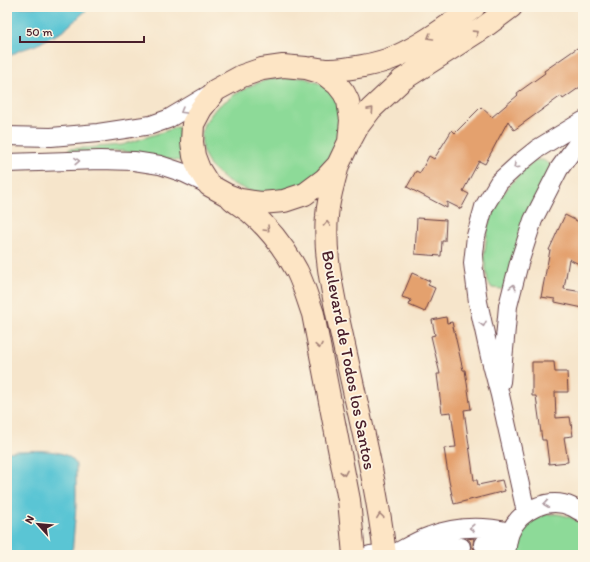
<svg xmlns="http://www.w3.org/2000/svg" width="590" height="562" font-family="Itim,sans-serif">
<style>
.green{fill:#8dda98;stroke:#6c7c62}
.water{fill:#5ac5d4;stroke:#527280}
.building{fill:#e4a16e}
.lines{fill:none;stroke-linecap:round;stroke-linejoin:round}
.street-casing{stroke:#643d43;stroke-width:20}
.secondary-casing{stroke:#643d43;stroke-width:24}
.street{stroke:#fff;stroke-width:18}
.secondary{stroke:#fde5c5;stroke-width:22}
.oneway{stroke:#a48278}
.oneway2{stroke:#ae9aa0}
.labels{text-anchor:middle;stroke-width:3.5;stroke-linejoin:round;paint-order:stroke}
.street-label{font-size:17px;fill:#4a1f2b;stroke:#fcf5e5}
</style>
<rect width="100%" height="100%" fill="#fcf5e5"/>
<filter id="ink" filterUnits="userSpaceOnUse"><feTurbulence type="fractalNoise" baseFrequency=".025" numOctaves="2"/><feDisplacementMap in="SourceGraphic" scale="8" xChannelSelector="R" yChannelSelector="G"/><feConvolveMatrix kernelMatrix="1 2 1 2 8 2 1 2 1" color-interpolation-filters="sRGB"/></filter>
<filter id="wash" filterUnits="userSpaceOnUse"><feTurbulence type="fractalNoise" baseFrequency=".012" numOctaves="4" result="noise"/><feDisplacementMap in="SourceGraphic" scale="16" xChannelSelector="R" yChannelSelector="G"/><feGaussianBlur stdDeviation="0.9" result="paint"/><feColorMatrix in="noise" values="0 0 0 0 0 0 0 0 0 0 0 0 0 0 0 0 0 1.4 0 .05"/><feComposite in="paint" operator="in"/></filter>
<g filter="url(#wash)">
<rect width="100%" height="100%" fill="#f6e5cb"/>
<path class="green" d="M290,77l15,1 24,9 12,17 1,28 -8,24 -34,31 -37,7 -16,-4 -20,-9 -17,-15 -7,-14 -2,-16 3,-12 12,-16 18,-13 18,-10 17,-6z
M178,127l7,5 1,25 -6,4 -58,-10 -51,3 -3,-3 1,-2 53,-4z
M535,160h8l8,5 1,9 -44,113 -6,2 -10,-1 -4,-6 -4,-25 4,-32 14,-30 20,-24z
M557,514c7,1 21,4 25,12 2,4 1,23 1,29h-66c-2,-17 10,-34 27,-40 4,-1 9,-1 13,-1z"/>
<path class="water" d="M7,7h83l-27,24 -27,14 -18,6 -11,7z
M16,451c16,0 53,-4 60,14v41l-4,49h-65v-103z"/>
<g id="blocks">
<path class="building" d="M583,44v41l-20,14 -2,-3 -47,34 -6,-9 -23,43 -6,-3 -16,30 6,3 -8,15 -14,-7v6l-40,-21 9,-16 4,2 9,-17 5,3 18,-29 3,3 26,-26 11,10 26,-22 -1,-2 28,-20 -1,-2z
M565,215l18,9v42l-14,-7 -5,30 19,3v16l-28,-6v-3l-14,-2 9,-47h-1z
M417,218l29,2 -1,21h-3l-1,15 -26,-2z
M412,273l18,8 -2,4 7,3 -10,24 -16,-7 2,-5 -9,-3z
M446,317l1,6 5,-1 11,48h2l6,39 -7,1 10,70h3l1,5 24,-5 3,11 -51,13 -5,-23 -5,-33 12,-1 -5,-35 -9,1 -5,-39h3l-9,-38 4,-1 -3,-15z
M532,362h22l1,10h12l1,20h-13l1,26 14,-1 3,19 -9,1 4,25 -19,2 -3,-24h-4l-6,-44h-4z
M474,538l-1,6 1,6 4,3 5,2h-15l3,-4v-5l-1,-5 -3,-2z"/>
</g>
</g>
<g filter="url(#ink)">
<use href="#blocks" fill-opacity="0" stroke="#643d43" stroke-width="1"/>
<g class="lines">
<defs>
<path id="street" d="M7,136l44,1 47,-4 53,-8 17,-6 42,-25
M7,163l93,-3 34,1 26,4 24,8 25,12
M501,382l7,-76 11,-43 14,-43 26,-51 24,-33
M526,512l-26,-117 -10,-38 -12,-55 -5,-39 3,-27 8,-29 15,-25 23,-21 15,-12 46,-28
M483,544l24,-2
M396,553c11,-6 22,-13 34,-17 26,-10 54,-10 80,-4
M370,555l91,-8
M506,555c1,-8 1,-14 4,-22 9,-23 39,-37 62,-26 4,2 7,4 11,6"/>
<path id="secondary" d="M283,66l23,2 17,5 14,11 7,9 4,8 3,19 -2,22 -11,23 -13,14 -20,15 -21,7 -23,2 -21,-3 -13,-5 -18,-10 -10,-16 -5,-13 -2,-14 1,-18 8,-15 15,-19 26,-14 20,-7z
M313,68c5,1 11,2 16,2 18,0 49,-6 66,-13 28,-12 55,-33 79,-50
M350,141l8,-15 13,-17 31,-29 81,-52 28,-21
M338,165c-4,17 -10,34 -11,51 -3,34 4,68 11,102 6,27 12,55 18,82 12,51 23,103 29,155
M232,199c6,5 13,9 18,13 19,16 35,37 47,59 7,14 11,29 16,43l36,186 5,55"/>
</defs>
<use href="#street" class="street-casing"/>
<use href="#secondary" class="secondary-casing"/>
<use href="#street" class="street"/>
<use href="#secondary" class="secondary"/>
</g>
<defs><path id="oneway-chevron" d="M-2-3.5L2.5 0L-2 3.5" fill="none" stroke-width="1.6" stroke-linecap="round" stroke-linejoin="round"/></defs>
<g class="oneway">
<use href="#oneway-chevron" transform="translate(476 33) rotate(-33)"/>
<use href="#oneway-chevron" transform="translate(430 37) rotate(149)"/>
<use href="#oneway-chevron" transform="translate(371 110) rotate(-48)"/>
<use href="#oneway-chevron" transform="translate(327 224) rotate(-88)"/>
<use href="#oneway-chevron" transform="translate(267 229) rotate(45)"/>
<use href="#oneway-chevron" transform="translate(319 346) rotate(79)"/>
<use href="#oneway-chevron" transform="translate(344 473) rotate(80)"/>
<use href="#oneway-chevron" transform="translate(380 516) rotate(-98)"/>
</g>
<g class="oneway2">
<use href="#oneway-chevron" transform="translate(183 111) rotate(150)"/>
<use href="#oneway-chevron" transform="translate(77 161) rotate(-2)"/>
<use href="#oneway-chevron" transform="translate(516 166) rotate(137)"/>
<use href="#oneway-chevron" transform="translate(513 287) rotate(-76)"/>
<use href="#oneway-chevron" transform="translate(483 324) rotate(78)"/>
<use href="#oneway-chevron" transform="translate(546 504) rotate(172)"/>
<use href="#oneway-chevron" transform="translate(472 528) rotate(178)"/>
</g>
</g>
<g class="labels">
<g class="street-label">
<text transform="translate(349 360) rotate(79)" y="6">Boulevard de Todos los Santos</text>
</g>
</g>
<rect width="590" height="562" fill="none" stroke="#fcf5e5" stroke-width="24"/>
<g transform="translate(38 524) rotate(297)" stroke="#fcf5e5" stroke-width="3" paint-order="stroke">
<path d="M0-3L7 15L0 10L-7 15Z" fill="#4a1f2b"/>
<text y="-6" font-size="11" font-weight="bold" text-anchor="middle" fill="#4a1f2b">N</text>
</g>
<path d="M20 36v6h124v-6" fill="none" stroke="#4a1f2b" stroke-width="2"/>
<text x="26" y="36" font-size="12" fill="#4a1f2b" stroke="#fcf5e5" stroke-width="3" paint-order="stroke">50 m</text>
</svg>
